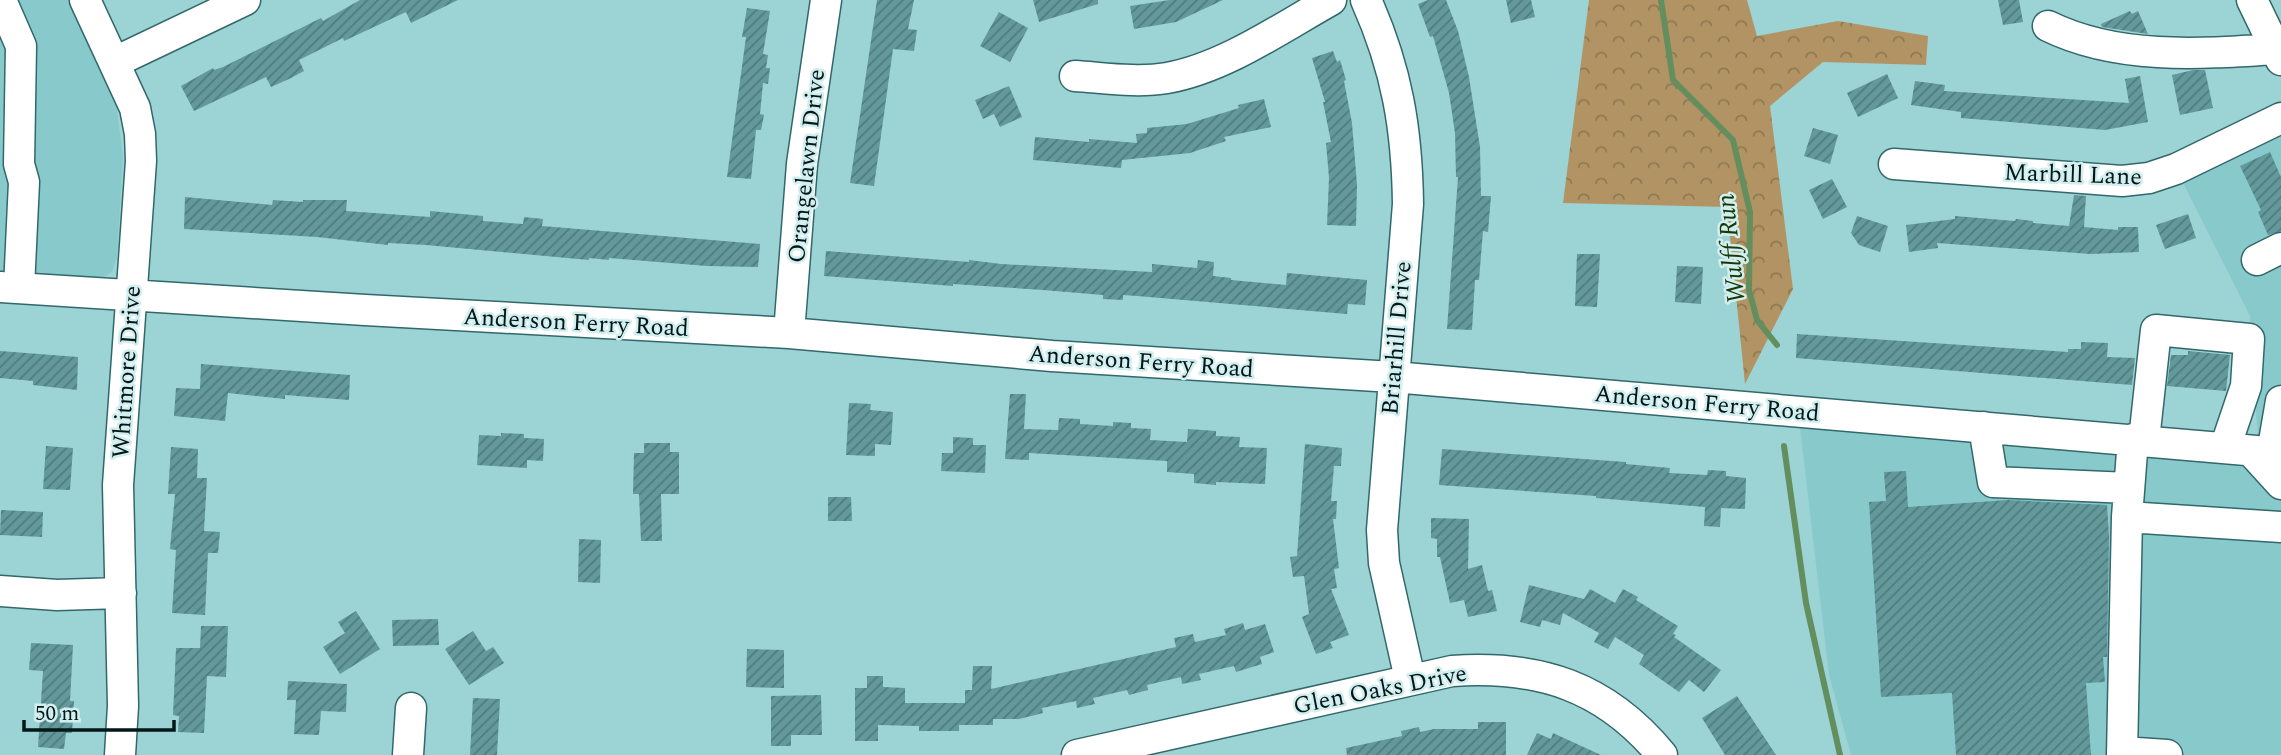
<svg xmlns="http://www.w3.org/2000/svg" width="2281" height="755" font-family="Spectral,serif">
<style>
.built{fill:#88cacc}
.forest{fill:url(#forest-crowns)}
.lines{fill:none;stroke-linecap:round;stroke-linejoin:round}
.stream{stroke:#638e5e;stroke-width:6}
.building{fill:url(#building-hatch)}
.minor-casing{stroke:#32686a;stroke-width:33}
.minor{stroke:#fff;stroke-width:30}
.labels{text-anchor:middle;stroke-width:5;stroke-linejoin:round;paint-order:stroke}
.street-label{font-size:24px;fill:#021718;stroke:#d3eeef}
.water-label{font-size:26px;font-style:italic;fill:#163908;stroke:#d3eeef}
</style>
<defs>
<pattern id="forest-crowns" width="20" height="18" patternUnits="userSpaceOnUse" patternTransform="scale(1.75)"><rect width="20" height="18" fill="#b29464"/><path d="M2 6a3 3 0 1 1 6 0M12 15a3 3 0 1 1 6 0" fill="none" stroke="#8f7851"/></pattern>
<pattern id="building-hatch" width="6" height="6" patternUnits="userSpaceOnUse" patternTransform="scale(1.75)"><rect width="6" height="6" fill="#63999b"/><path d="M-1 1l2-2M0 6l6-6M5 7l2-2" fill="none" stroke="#4f7c7d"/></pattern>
</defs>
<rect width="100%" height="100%" fill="#9cd3d5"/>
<path class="built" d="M0,0h71l45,101 7,56 -6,100 -5,15 -18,11 -94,-6z
M2281,118v637h-430l-22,-80 -31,-264 460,30 -8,-125 -74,-147z"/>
<path class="forest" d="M1589,0h158l10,36 81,-15 90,15 -2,29 -103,-3 -53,44 23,183 -48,95 -18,-177 -164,-4z"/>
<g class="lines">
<path class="stream" d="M1661,0l12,80 60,60 17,72 -1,78 8,30 20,25
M1784,446l22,157 34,152"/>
</g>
<path class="building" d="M360,0h98l-47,23 -5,-11 -62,29 -1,-3 -44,22 5,11 -15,8 -18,8 -5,-10 -72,34 -13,-25 32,-18 1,2 9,-3 98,-49 2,3z
M877,0h37l-6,29 9,1 -3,21 -21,-2 -19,137 -24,-3z
M1033,0h65v4l-59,18z
M1170,0h53l-47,22 -42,7 -4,-23z
M1428,0h18l12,31 11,46 11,70 1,49h10l-3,36 -5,-1 -4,49h-4l-3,50 -25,-1 11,-152h-2l-1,-44 -6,-40 -16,-57 -3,1 -12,-33z
M1506,0h25l4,17 -24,6z
M1998,0h21l4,22 -20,3z
M747,8l23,3 -7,43 5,1 -2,13h4l-2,16 -5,-1 -3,31 4,1 -3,15h-5l-5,49 -24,-2 19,-140h-4z
M2130,11l2,3 6,-3 10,23 -46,-7 -1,-3z
M999,12l29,16 -18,34 -30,-16z
M1333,51l4,11 3,-2 6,20 -2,1 8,42 5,62 -1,41 -29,-1 2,-47 -3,-35 5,-1 -8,-40h2l-13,-44z
M2193,70h12l8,38 -33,7 -8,-40z
M1887,74l11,24 -40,19 -11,-24z
M2140,76l8,46 -43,8 -144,-12v-6l-50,-7 4,-24 30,4 -1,6 185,12 -4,-24z
M1009,86l13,31 -22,10 -6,-13 -11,5 -8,-19z
M1264,99l7,28 -47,10 2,4 -36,12 -68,7 -1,8 -88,-8 2,-23 54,5v-3l48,4 -1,-9 11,-1v-5l40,-4 52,-16 -1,-3z
M1813,128l25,7 -8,29 -26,-8z
M2270,152l11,25v54l-13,4 -10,-23 3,-2 -21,-44z
M1832,179l15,28 -24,12 -14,-29z
M2074,195l12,1 -2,31 34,3v-3h20l1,25 -48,2 -154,-11 1,5 -29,4 -3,-27 49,-6v-3l60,5 1,-2 17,2v2l36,3z
M185,197l87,8 1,-5 30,2v-2h44l-1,11 84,6v-6l53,5v5l40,3 1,-7 19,2 -1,7 218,18 -2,23 -51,-1 -98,-8v2l-20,-2v2l-163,-15 -38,-2v2l-71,-8 -133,-8z
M2188,214l8,24 -31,11 -9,-24z
M1857,216l31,10 -8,26 -21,-7 -8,-12z
M826,251l143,11v-2l32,4 151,8v-8l45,4 1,-8 16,2 -1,14 18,2v2l55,5 1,-12 80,7 -2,25 -17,-1 -1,10 -210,-18 -14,-1v5l-20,-1v-4l-60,-5 -90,-6v2l-129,-10z
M1577,254h23l-3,53 -22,-1z
M1677,266l26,1 -2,37 -26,-2z
M1797,334l271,18v-3h13v-7l27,1 -1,14 28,1 -3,27 -336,-27z
M0,351l78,6 -1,33 -44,-5v-4l-33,-3z
M2188,351l42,4 -4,36 -59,-5 4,-31h17z
M201,364l149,11 -1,25 -64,-5v4l-57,-6 -3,28 -51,-5 2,-28 24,1z
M1010,394h16l-2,35 34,1 1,-12 21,1v5l33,2v-4l18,1v5l20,1 -1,11 37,2 1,-13 28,2v5l24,1 -1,10 28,1 -2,36 -49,-2v3l-22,-2v-9l-27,-2v-11l-138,-8v7l-24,-1z
M849,403l22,1 -1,6 23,2 -2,33 -16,-1v12l-29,-1z
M501,433l23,1v4l20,1 -1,22 -16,-1v8l-50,-3 2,-30 22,1z
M953,437l20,1v7h13l-1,28 -44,-2 1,-18h11z
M644,443h26v9h9v42h-18l1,47h-21l-2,-47h-6l1,-41h10z
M1305,444l37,4 -1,18h-7l-3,35h6l-1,18h-3l6,49 -5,1 3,19 -6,1 18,46 -19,7 3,6 -17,6 -14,-37 7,-3 -5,-38 -11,1 -3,-20 7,-1z
M46,446l27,2 -3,42 -27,-1z
M171,447l27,2 -1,29h10l-3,53 16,1 -2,21h-10l-3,62 -33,-2 4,-63 -6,-1 5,-55h-7z
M1442,449l184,13v2l44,4 -1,5 38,2 1,-5 18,1v5l20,2 -1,31 -24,-1 -1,19 -16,-1 1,-19 -109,-9v-2l-157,-11z
M1906,471l2,36 100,-7 99,5 2,31 -2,121h-4l2,25 -19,1 5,72h-135l-4,-62 -71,4 -12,-195 17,-1 -2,-29z
M828,497h23l1,24h-24z
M1,510l42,2 -1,25 -42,-2z
M1431,518l38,1 -1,50 14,-4 6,26 4,-1 5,21 -29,6 -4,-17 -14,3 -10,-46h-3v-18l-6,-1z
M579,539l22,1 -1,43 -22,-1z
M1529,585l55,14 6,-10 25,14 8,-14 15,8 -2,3 42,26 -5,8 3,1 -2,2 47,33 -17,22 -15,-12 -10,12 -40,-28 5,-9 -29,-18 -7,12 -14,-7 5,-9 -36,-20 -3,12 -18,-5 -2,7 -20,-5z
M356,611l24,38 -40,25 -17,-27 22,-14 -7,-11z
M438,619l1,26 -46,1 -1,-26z
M1243,623l2,7 20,-6 9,28 -14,5 2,7 -26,8 -2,-6 -35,8 2,6 -19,4 -1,-7 -34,8 1,5 -19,5 -2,-5 -34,8 2,6 -18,4 -1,-7 -34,7 1,5 -24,6h-26v6h-34v6h-40v-5l-41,-1v16h-23v-53h12v-12h16v11l22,1v15h60v-13h7l1,-24h19l-1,23 185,-42 -2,-9 19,-4 2,8 31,-7 -2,-6z
M201,626h27l-2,51 -19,-1 -3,57 -26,-1 1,-16 -6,-1 3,-67h24z
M473,631l13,20 7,-4 11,16 -35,22 -24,-36z
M31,643l42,2 -3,56h4l-2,32h-6l-2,16 -26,-2 5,-76 -14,-1z
M747,649l37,1v38l-38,-1z
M288,681l59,3 -1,28 -25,-1 -2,24 -25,-1 2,-34h-9z
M821,695l1,40h-31v11h-20v-50z
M1737,696l39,59h-51l-23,-37z
M473,698l27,1 -3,56h-27z
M1478,722h28v33h-159l-1,-7 56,-12 -1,-5 18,-4 1,5 14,-3h44z
M1537,733l14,6 2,-6 48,22h-74z"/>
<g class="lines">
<defs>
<path id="minor" d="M1,0l20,46 -2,118 5,18 -5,106
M85,0l50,108 5,26 1,27 -23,324 5,221 -3,49
M1366,0c31,69 41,129 42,204l-26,326 2,33 26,116
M2252,0l29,60
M2048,26c69,34 152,28 227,23
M115,62l130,-62
M1075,76c30,2 62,7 92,2 57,-10 114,-50 164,-78
M1894,164l228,17 27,-3 27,-9 105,-51
M2257,260l24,-12
M0,287l365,23 424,23 263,23 341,21 888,76
M789,333l13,-169 24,-164
M1984,427l9,55 136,6
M2144,440l12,-110 93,9 -3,47 -21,62
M2251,451l30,33
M2272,453l9,-52
M2127,517l154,10
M0,591l57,4 64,-2
M2122,752l45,3
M408,755l3,-47
M1077,755l375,-84c87,-6 153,15 210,84
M2122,755l5,-238 6,-78"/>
</defs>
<use href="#minor" class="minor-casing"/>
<use href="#minor" class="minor"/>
</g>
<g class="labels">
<g class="street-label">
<text transform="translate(806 166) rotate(-84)" y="8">Orangelawn Drive</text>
<text transform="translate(2073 174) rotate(2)" y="8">Marbill Lane</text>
<text transform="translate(576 322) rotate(3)" y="8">Anderson Ferry Road</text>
<text transform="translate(1396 338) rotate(-85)" y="8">Briarhill Drive</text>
<text transform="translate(1141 361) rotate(4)" y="8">Anderson Ferry Road</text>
<text transform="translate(126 372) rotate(-86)" y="8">Whitmore Drive</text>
<text transform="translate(1707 403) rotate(5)" y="8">Anderson Ferry Road</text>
<text transform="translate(1380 689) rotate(-11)" y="8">Glen Oaks Drive</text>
</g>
<g class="water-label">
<text transform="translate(1730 249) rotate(-96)" y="9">Wulff Run</text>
</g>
</g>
<path d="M24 720v10h150v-10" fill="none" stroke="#021718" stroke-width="3.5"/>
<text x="35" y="720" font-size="21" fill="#021718" stroke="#d3eeef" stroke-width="5" paint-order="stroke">50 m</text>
</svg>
